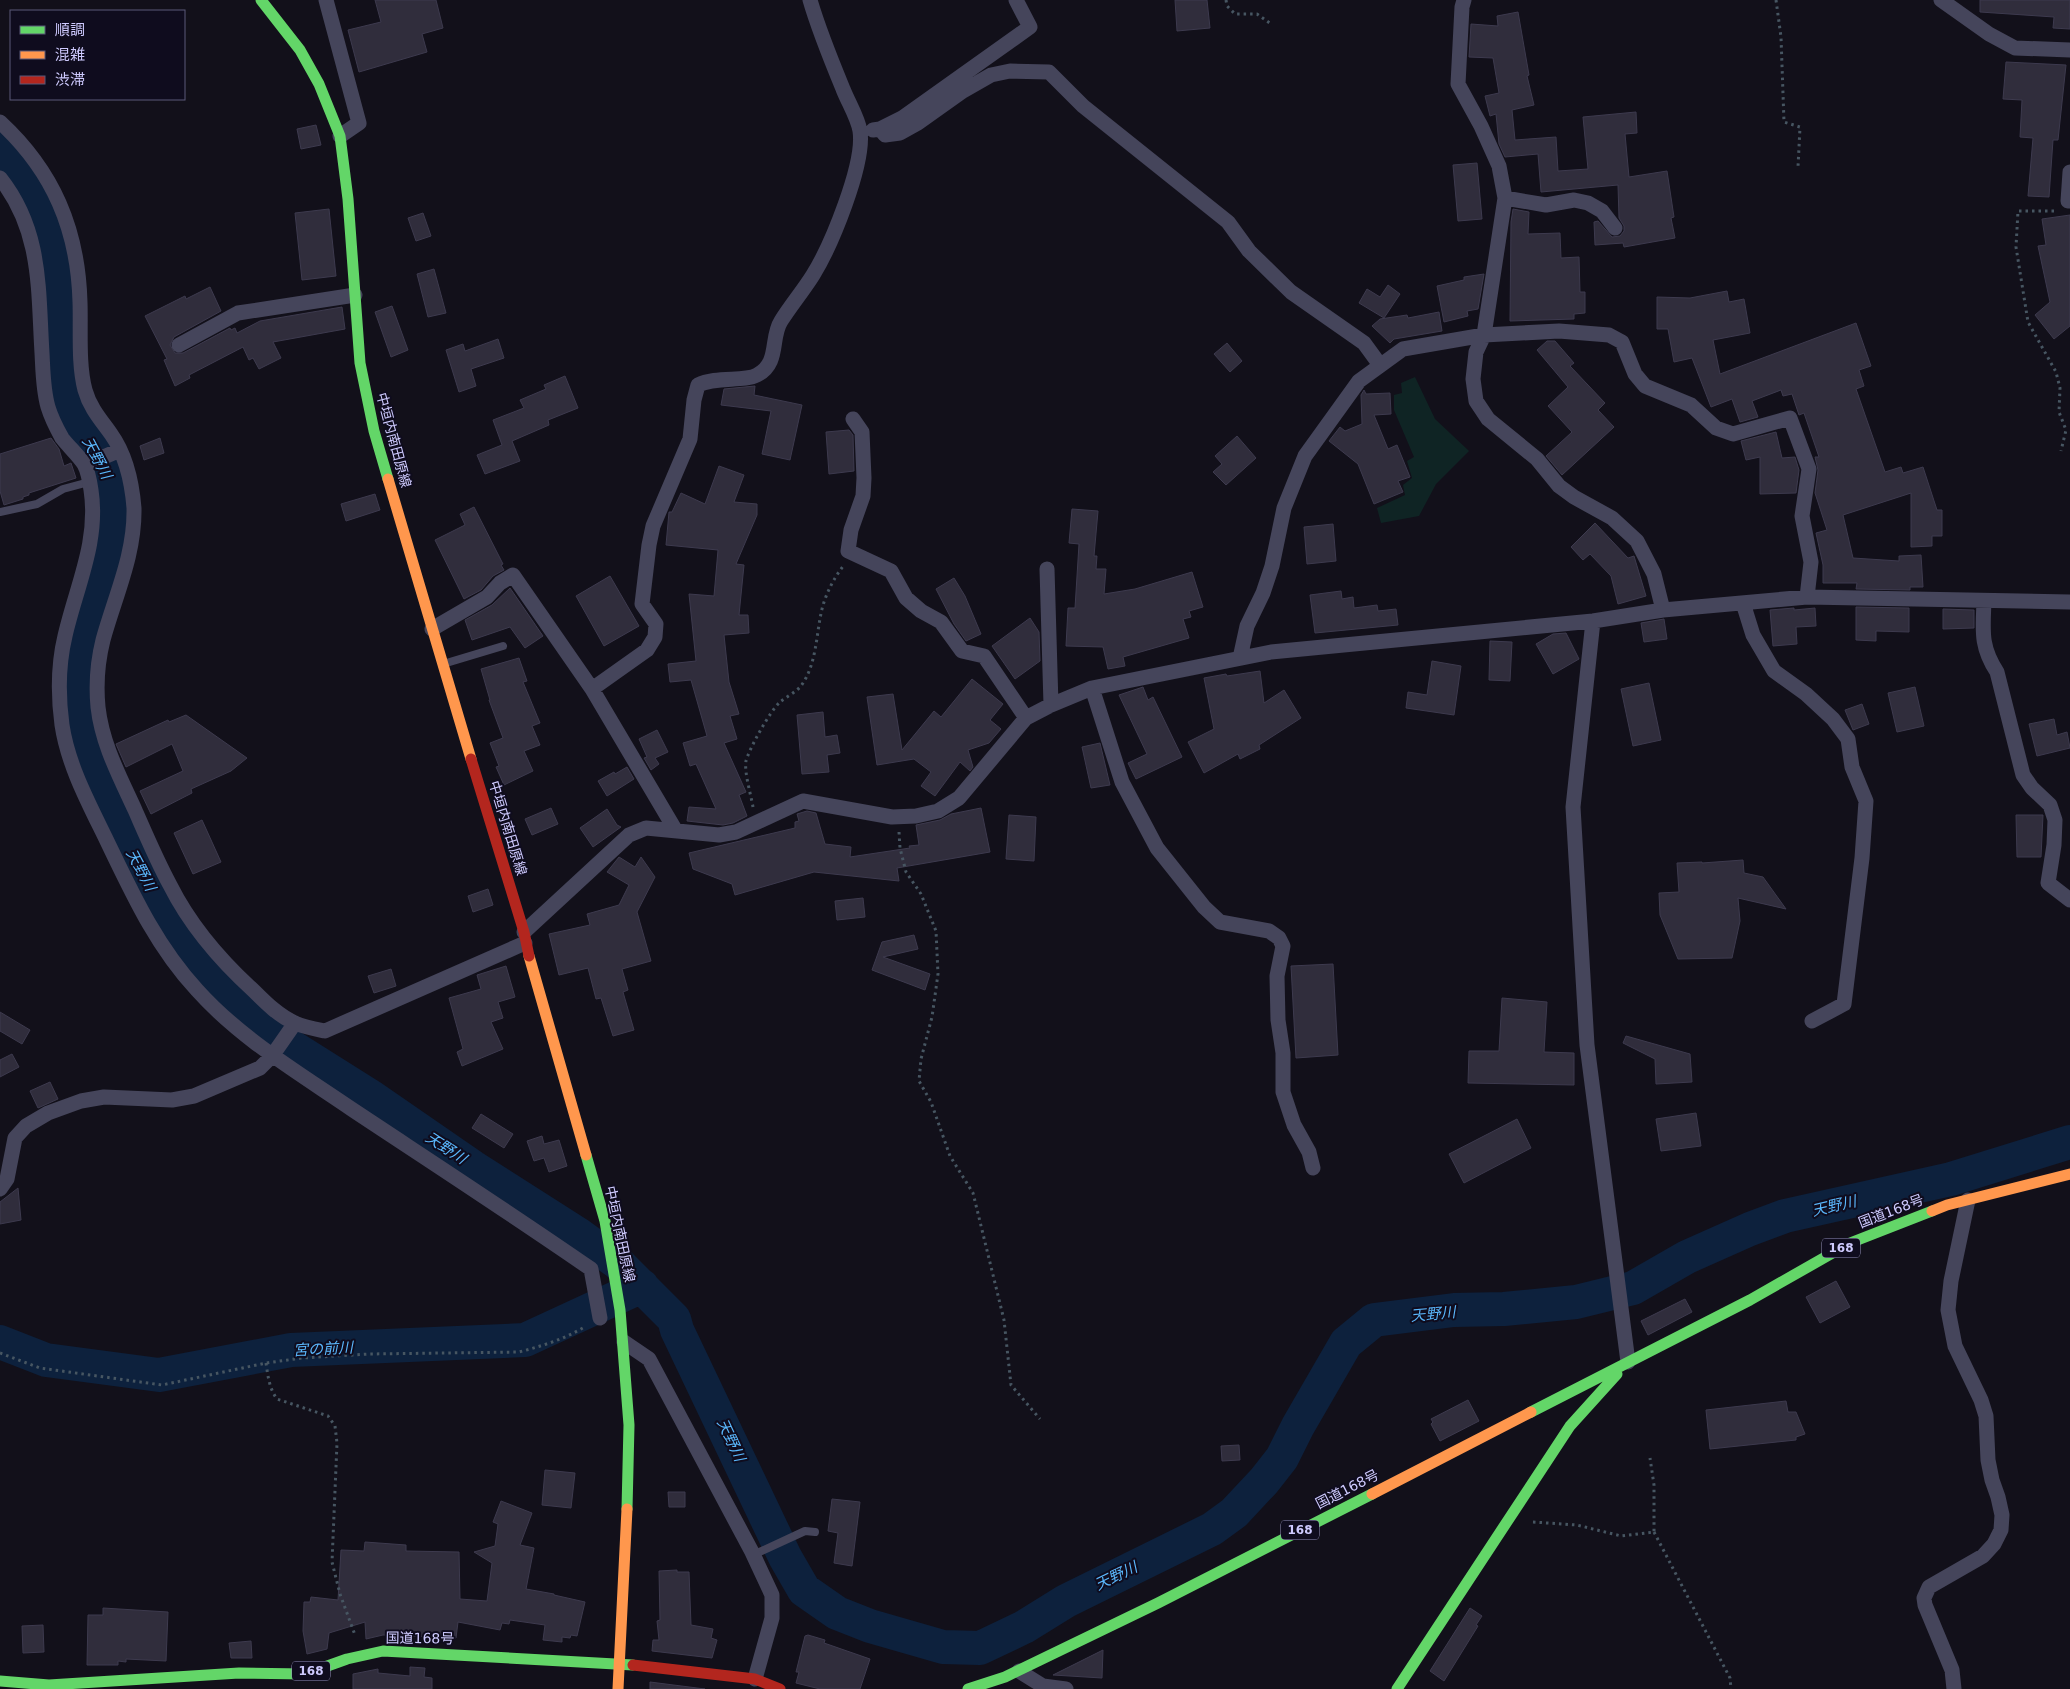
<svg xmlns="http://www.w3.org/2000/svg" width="2070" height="1689" font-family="'DejaVu Sans','Noto Sans JP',sans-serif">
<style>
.green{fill:#0f2424}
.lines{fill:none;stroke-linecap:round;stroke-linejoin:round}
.river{stroke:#0d213d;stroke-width:34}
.building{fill:#302d3c;stroke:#3d3a4e}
.path{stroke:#475662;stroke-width:3;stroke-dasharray:2.5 4;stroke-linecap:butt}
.lane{stroke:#45455b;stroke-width:8}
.street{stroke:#45455b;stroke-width:15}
.fast{stroke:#63d668;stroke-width:11}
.slow{stroke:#ff974d;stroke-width:11}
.jam{stroke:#b3261e;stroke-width:11}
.labels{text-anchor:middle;stroke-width:4;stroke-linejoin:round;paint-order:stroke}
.shield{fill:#0f0c1e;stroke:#9591bb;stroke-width:1}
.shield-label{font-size:12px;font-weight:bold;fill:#cecafe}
.street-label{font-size:14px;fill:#cecafe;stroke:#0f0c1e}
.water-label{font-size:15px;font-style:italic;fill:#5ab7fc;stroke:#0f0c1e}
</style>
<rect width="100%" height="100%" fill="#12101a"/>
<path class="green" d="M1415,377l20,42 34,32 -33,33 -17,32 -38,7 -4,-15 28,-13 -2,-10 9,-7 -5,-17 7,-4 -20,-47v-15l8,-2 -1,-10z"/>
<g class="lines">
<path class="river" d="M0,148l36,44 17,42 7,45v58l2,43 11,35 20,30 15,27 7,31 -3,33 -30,98 -6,49 4,46 22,61 27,60 51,92 22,29 36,36 35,28 100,63 100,69 105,67 40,29 56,56 3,11 108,227 19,33 33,23 33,13 73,21 37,1 44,-21 42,-26 146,-72 22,-16 30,-32 18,-23 16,-32 48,-83 28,-23 80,-10 50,-1 72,-7 57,-14 54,-31 63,-28 35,-13 166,-37 119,-37
M0,1342l46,18 113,15 132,-25 234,-10 117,-54"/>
</g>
<path class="building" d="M375,0h61l7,28 -21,6 5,18 -68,20 -11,-42 33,-8z
M1175,0h32l3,28 -33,3z
M1980,0h90v29l-17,-1 1,-11 -74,-5z
M1518,12l11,63 -2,1 7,29 -22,5 3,30 41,-3 2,34 30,-2 -5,-52 53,-5 1,21 -12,1 4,43 38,-6 7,46 -3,1 4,20 -51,9 -1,-4 -28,2 -1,-23 4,-1 14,16 8,-1 4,-5v-5l-5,-8 -1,-33 -77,7 -3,-38 -33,3 -6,-13 -3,-30 -6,2 -5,-20 14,-3 -6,-35 -24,-1 2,-33 27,2 -1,-10z
M2006,62l60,3 -8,75h-5l-4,57 -21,-1 5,-58 -13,-1 2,-37 -19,-1z
M316,125l5,20 -20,4 -4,-20z
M1477,163l5,56 -24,2 -5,-56z
M329,209l7,67 -34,4 -7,-67z
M1513,209l16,3 -1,22 32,-1 1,25 18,-1 1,35h5v21l-11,1v5l-64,2 1,-99z
M423,213l8,23 -15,5 -8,-23z
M2070,215v111l-16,13 -19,-24 15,-13 -12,-56 8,-1 -4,-26z
M434,269l12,44 -18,4 -11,-43z
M1484,274l-6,35 -11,2 1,5 -24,6 -7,-36 27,-6v-3z
M1388,285l12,9 -16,24 -25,-15 8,-14 13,8z
M210,287l11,24 -47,26 -4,8 5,8h8l47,-25 1,2 4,-2 2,5 23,-12 82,-14 3,22 -72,13 8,16 -22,11 -6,-11 -4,2 -6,-13 -54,28 1,3 -15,8 -11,-26 3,-1 -22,-43 40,-20 1,3z
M1727,291l2,11 15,-3 6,34 -37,7 7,34 136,-51 15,43 -12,4 5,16 -8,3 29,83 16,-5 2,6 20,-6 14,43h5v26h-10v10l-21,1v-54l-68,22 10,43 46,3v-5l22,-1 2,32h-13v3l-54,-1 1,-6h-34v-18l-7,-32 11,-3 -12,-37 3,-23 -3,-13h4l-15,-44 -5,2 -7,-21 -9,2 -2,-6 -29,11 6,16 -18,5 -8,-23 -21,8 -19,-49 -18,4 -6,-33h-11v-32l33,1z
M392,306l16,44 -17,7 -16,-45z
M1439,312l3,19 -48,8 -4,4 -18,-17 8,-7 27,-4 1,3z
M498,339l6,19 -33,11 5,17 -17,6 -13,-42 17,-6 2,7z
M1547,341h8l19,22 -4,3 35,37 -7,7 16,17 -52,48 -16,-19 26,-24 -24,-26 20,-19 -31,-37z
M1227,343l15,18 -12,11 -16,-18z
M565,376l13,32 -30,12 1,5 -37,16 8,20 -35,13 -8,-19 25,-10 -9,-25 31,-12 -4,-8 26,-11 -2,-4z
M755,386l-1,9 48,10 -12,55 -28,-6 9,-43 -50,-6 3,-16z
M1364,390l2,4 24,-1 1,21 -17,1 14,34 9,-4 13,32 -12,4 5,11 -29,12 -16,-40 -29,-23 11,-14 5,4 17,-7 -1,-29z
M849,430l4,5 1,36 -25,3 -3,-42z
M1776,432l6,26 13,-1 4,13 -3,23 -36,1v-37l-14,3 -5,-19z
M1237,436l19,22 -30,27 -13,-13 9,-8 -7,-8z
M51,438l8,11 5,17 7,-3 5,15 -47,15v2l-6,2v2l-19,6 -4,-14v-37z
M160,438l4,15 -20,7 -4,-14z
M719,466l25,9 -10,27 23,2v11l-21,49 8,1 -5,50h9l1,18 -25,2 5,47 10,32 -9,2 7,23 -13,4 22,49 -7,3 8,21 -14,7 -10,2 -36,-4 2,-14 27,2 -20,-45 -6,2 -7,-23 24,-7 -16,-56 -21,2 -2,-18 28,-3 -7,-67 25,2 4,-46 -52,-5 3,-33h3l9,-19 24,11z
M375,494l5,16 -34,11 -5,-17z
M474,507l29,57 -2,1 3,5 -11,6 -12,14 -17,9 -29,-59 30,-15 -5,-11z
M1072,509l26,2 -4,45h3l-1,13h10l-2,25 31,-5 57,-17 11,35 -14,4 2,6 -8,2 6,19 -66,19 2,9 -17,3 -5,-22 -37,-1 2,-38h7l4,-64 -10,-1z
M1595,523l33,35 6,-2 12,40 -28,8 -7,-28 -21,-22 -7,6 -12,-13z
M1333,524l3,37 -29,3 -3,-37z
M610,576l29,50 -35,20 -28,-50z
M954,578l11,18 16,38 -15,7 -12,-17 -18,-35z
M510,588l33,48 -18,12 -15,-21 -38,13 -7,-20 27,-15z
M1341,591l1,8 11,-2 1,11 23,-3 1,6 18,-2 2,16 -83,8 -5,-38z
M1856,607l53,1v24l-33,-1v10l-20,-1z
M1794,608v2l21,-2 1,18 -20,1 1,17 -24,2 -3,-36z
M1943,609l31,1v18l-31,1z
M1030,618l9,14 1,29 -25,18 -23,-33z
M1664,619l3,20 -23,3 -3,-19z
M1566,633l13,26 -26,15 -17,-30 17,-10z
M1490,641l22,1 -2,39 -21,-1z
M519,658l8,23 -4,1 17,41 -8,3 8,19 -16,6 9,20 -29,14 -8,-18 3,-1 -9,-23 13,-5 -14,-38h1l-9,-31z
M1432,661l29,5 -7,49 -48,-7 2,-16 19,3z
M1260,671l4,32 20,-13 17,28 -42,27 1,4 -20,10 -2,-5 -34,19 -16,-31 26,-13 -10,-51 22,-4 1,2z
M972,679l31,25 -13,16 11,9 -12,14 -21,7 5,17 -3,4 -10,-9 -25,34 -14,-10 10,-14 -17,-13 -37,6 -10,-68 26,-3 9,56 32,-39 7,6z
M1649,683l12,57 -28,6 -12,-57z
M1143,687l5,13 5,-3 29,60 -46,22 -8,-16 19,-9 -28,-59z
M1915,687l9,39 -27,6 -9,-39z
M1862,704l7,20 -16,6 -8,-20z
M823,712l2,25 12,-2 3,18 -13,2 2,17 -27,2 -5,-59z
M186,715l61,43 -16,13 -40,18 1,4 -41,21 -11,-23 43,-20 -11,-27 -46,23 -10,-23 52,-24 1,2z
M2054,719l3,16 10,-3 3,16 -33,8 -8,-32z
M657,730l11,22 -13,6 4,6 -8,6 -7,-12 3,-1 -8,-18z
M1100,743l10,42 -19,3 -9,-41z
M627,767l7,12 -27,17 -9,-15 16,-9 1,2z
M551,808l7,16 -26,11 -7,-16z
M981,808l9,44 -93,16 2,13 -85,-9 -79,23 -3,-11 -39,-15 -4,-16 106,-25v-6l4,-1 -2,-7 10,-3 9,2 9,31 26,3 -1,10 60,-9 -1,-2 10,-1 -3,-20 24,-5 11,-6z
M607,809l10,16 4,2 -28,20 -13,-19z
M1009,815l27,2 -2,44 -28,-2z
M2016,815h27l-2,42h-24z
M202,820l19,42 -28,12 -19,-41z
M619,857l16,10 6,-10 14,20 -18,35 14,49 -29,8 6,21 -5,2 11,38 -21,6 -12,-38 -5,1 -8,-31 -29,7 -10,-41 41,-9 -3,-11 32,-9 10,-20 -22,-13z
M1743,860l1,13 19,4 23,32 -48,-11 2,23 -8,37 -54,1 -18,-44 -1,-22 20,-1 -2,-29 25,-1v1z
M488,889l5,16 -20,7 -5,-16z
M863,898l2,19 -28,3 -2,-19z
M914,935l4,14 -35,8 47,17 -5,16 -53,-20 10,-28z
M1333,964l5,91 -42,3 -5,-92z
M506,966l9,31 -17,5 5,16 -12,4 12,27 -41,17 -5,-14 6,-3 -14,-51 32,-9 -4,-14z
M391,969l5,17 -22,7 -6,-17z
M1502,998l45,4 -3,50 30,1v32l-106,-2 1,-32h30z
M0,1012l30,18 -8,14 -22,-13z
M1626,1036l64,18 2,28 -36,2 -1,-25 -32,-16z
M12,1054l7,13 -19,10v-17z
M50,1082l8,17 -20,9 -8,-17z
M1696,1113l5,33 -40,5 -5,-32z
M481,1114l32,20 -9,14 -32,-20z
M1517,1119l14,29 -67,35 -15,-29z
M542,1136l2,8 15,-4 8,26 -18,6 -5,-14 -10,3 -7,-20z
M18,1188l3,32 -21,4v-22z
M1836,1281l14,26 -30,16 -14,-26z
M1685,1299l7,13 -44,23 -7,-14z
M1468,1400l11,21 -39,20 -9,-17 2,-2 -2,-3z
M1786,1401l2,11h8l9,22 -9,3v3l-86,9 -4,-39z
M1239,1445l1,15 -18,1 -1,-15z
M545,1470l30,3 -4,35 -29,-3z
M668,1492h17v15h-16z
M832,1499l28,3 -8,64 -18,-3 4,-30 -10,-2z
M501,1501l31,12 -12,32 14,3 -8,41 28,5v1l31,7 -8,34 -6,-1 -1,3 -8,-1v5l-19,-2 2,-15 -35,-5 -1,4 -7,-1 -2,7 -42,-8 -2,16 -73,-3 -17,4 -1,-17 -36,11 -2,16 -20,5 -4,-23 1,-29h6l1,-5 27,3 3,-50 23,1 1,-9 41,3v6l53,1 1,47 27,2 5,-38 -18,-11 21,-6 3,-22 -5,-2z
M677,1570v2h12l2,53 22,4 -2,9 6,2 -5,18 -60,-7 1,-11h6l-2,-19 3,-1 -1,-49z
M103,1608l65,4 -2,49 -40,-2v3l-8,-1v4h-31l1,-50h15z
M1470,1608l12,8 -6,9 2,1 -34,55 -14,-10z
M43,1625l1,27 -21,1 -1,-27z
M808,1635l17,5 -1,3 46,16 -10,30h-40l-24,-6 3,-11h-3l9,-36z
M251,1641l1,17h-21l-2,-15z
M1103,1650l-1,28 -49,-3z
M410,1667l15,1 -1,9 8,1v11h-79v-15l25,-5v4l32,3z
M650,1682l55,7h-55z"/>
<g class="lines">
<path class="path" d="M1226,0l1,6 8,8h22l14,10
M1776,0l5,37 3,85 16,5 -2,40
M2054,211h-36l-2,36 12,75 28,50 4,16 -1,24 7,18 -5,21
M753,807c-2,-12 -9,-35 -7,-46 3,-12 24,-50 34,-59 6,-5 16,-10 21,-16 16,-22 15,-52 21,-77 4,-16 12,-31 22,-44
M899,832l1,16 6,24 15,22 15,37 2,43 -6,43 -11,42 -2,22 12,21 19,54 23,37 31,127 7,65 29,34
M0,1353l40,15 122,17 104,-22 36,-5 67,-4 150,-2c23,-6 46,-13 67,-26
M266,1363c2,13 3,25 11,36l51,17 7,10 2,17 -5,119 8,32 15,41
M1533,1522l44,3 44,11 33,-4v-47l-4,-27
M1654,1532l76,146 1,11"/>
<path class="lane" d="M0,512l37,-8 26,-15 26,-7
M443,664l60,-18
M753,1555l52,-24 10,1"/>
<path class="street" d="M326,0l33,123 -19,13
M1464,0l-2,7 -4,77 23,42 18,40 6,32 -21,137 -8,17 -3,27 3,22 12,18 49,40 22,27 15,11 38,21 25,23 17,33 9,36
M1941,0l48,34 26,14 55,2
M0,122c53,49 78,107 80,180 1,27 -2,62 5,88 5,18 16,30 26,44 15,21 21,49 23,74 1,47 -19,88 -31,132 -5,20 -7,46 -5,67 4,37 22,70 37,103 11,25 22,51 35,75 20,40 51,76 84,106 12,12 25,25 41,32 9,4 20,6 30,8l200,-88
M880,129l5,6 15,-2 18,-10 45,-32 28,-16 19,-4 39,1 34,34 145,116 21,29 42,41 73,51 16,22
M873,130l7,-1 22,-11 128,-91 -14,-27
M2070,172l-2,29h2
M0,178c42,53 38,111 42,175 1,18 1,37 6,54 3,10 9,22 14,31 7,9 16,17 22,26 4,7 6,19 7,26 8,52 -15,97 -26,146 -7,29 -7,59 -3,89 6,40 26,77 44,114 26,54 50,107 91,151 44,49 102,83 156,120 80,53 160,105 238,159l9,49
M1505,198l41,7 28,-5 14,3 14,8 13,17
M179,345l59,-32 117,-18
M853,419l9,13 2,46 -1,18 -12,34 -3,21 43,20 15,27 15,13 20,11 21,29 22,5 42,62
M85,465l35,-15
M1047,569l4,136
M1984,601c-1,29 -4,45 13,71l26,103 9,13 18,17 5,15 -1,25 -6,38 22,17
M1743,603l10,32 21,36 32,23 27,25 15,20 4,28 14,34 -4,57 -18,146 -32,17
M1593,621l-20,186 14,238 41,317
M432,629l55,-32 13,-14 13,-8 79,114 84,142
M1240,658l7,-32 16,-33 9,-27 12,-58 21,-52 54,-75 44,-32 81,-14 75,-4 50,4 13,7 13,32 10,12 46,19 25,23 17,6 57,-16 19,51 -7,47 9,46 -4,35
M1092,688l30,94 35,66 47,59 16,15 49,9 10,7 4,8 -6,30 1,44 5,33v39l11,33 15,27 4,16
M592,689l55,-39 8,-13 1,-13 -14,-20 7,-59 4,-19 37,-87 4,-39 4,-15c18,-9 46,-3 59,-10 23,-12 13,-37 24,-54 10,-16 22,-30 32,-46 18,-29 52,-111 47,-144 -2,-13 -12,-29 -17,-42 -12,-29 -24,-58 -33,-89
M524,932l105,-97 17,-7 73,7 17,-3 67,-31 89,16 24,-1 22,-5 21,-13 67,-80 25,-13 41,-17 179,-36 322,-31 70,-11 144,-13 263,5
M0,1189l7,-10 8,-41 11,-12 22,-13 33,-12 23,-4 68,3 22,-4 66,-28 12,-12 23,-33
M624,1342l25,17 103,193 20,43v23l-17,61
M1019,1671l24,15 23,3
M1954,1689l-2,-19 -27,-65 -1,-7 5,-11 54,-31 11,-12 7,-14 1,-15 -4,-18 -6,-17 -4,-20 -2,-44 -5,-16 -26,-54 -7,-36 3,-29 17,-81"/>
<path class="fast" d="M261,0l39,50 19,34 21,52 8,63 12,164 14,68 14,48
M586,1155l19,66 15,89 9,115 -2,84
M1531,1412l219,-112 100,-57 82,-32
M0,1681l49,4 190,-12 66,1 42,-15 36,-8 250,14
M968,1689l37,-12 153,-74 214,-109
M1397,1689l173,-263 47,-52"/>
<path class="slow" d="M388,479l83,280
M529,956l57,199
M1932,1211l15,-6 123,-31
M1372,1494l159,-82
M618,1689l9,-180"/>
<path class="jam" d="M471,759l53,173 5,24
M633,1665l122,14 25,10"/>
</g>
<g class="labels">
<g class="shield">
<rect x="1822" y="1238.5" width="38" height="19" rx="4"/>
<rect x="1281" y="1520.5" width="38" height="19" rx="4"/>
<rect x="292" y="1661.5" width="38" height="19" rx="4"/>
</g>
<g class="shield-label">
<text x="1841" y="1252">168</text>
<text x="1300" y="1534">168</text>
<text x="311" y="1675">168</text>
</g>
<g class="street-label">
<text transform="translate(394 440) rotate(75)" y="5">中垣内南田原線</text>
<text transform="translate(508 828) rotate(73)" y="5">中垣内南田原線</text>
<text transform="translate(1891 1211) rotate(-21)" y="5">国道168号</text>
<text transform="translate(620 1234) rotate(78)" y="5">中垣内南田原線</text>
<text transform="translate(1347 1489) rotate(-27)" y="5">国道168号</text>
<text transform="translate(420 1638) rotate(1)" y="5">国道168号</text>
</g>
<g class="water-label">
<text transform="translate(97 458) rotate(62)" y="5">天野川</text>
<text transform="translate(141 870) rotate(62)" y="5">天野川</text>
<text transform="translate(446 1148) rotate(33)" y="5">天野川</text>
<text transform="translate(1834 1206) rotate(-13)" y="5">天野川</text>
<text transform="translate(1433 1314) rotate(-5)" y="5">天野川</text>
<text transform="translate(323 1349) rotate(-3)" y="5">宮の前川</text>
<text transform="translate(731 1440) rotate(65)" y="5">天野川</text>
<text transform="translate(1116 1576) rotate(-26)" y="5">天野川</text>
</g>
</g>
<rect x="10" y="10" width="175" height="90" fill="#0f0c1e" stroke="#5b5878"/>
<rect x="20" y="26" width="25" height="8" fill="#63d668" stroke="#5b5878"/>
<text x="55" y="35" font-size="15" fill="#cecafe">順調</text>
<rect x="20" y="51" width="25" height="8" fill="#ff974d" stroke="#5b5878"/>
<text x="55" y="60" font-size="15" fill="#cecafe">混雑</text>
<rect x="20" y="76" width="25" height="8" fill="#b3261e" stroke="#5b5878"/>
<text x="55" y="85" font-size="15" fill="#cecafe">渋滞</text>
</svg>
